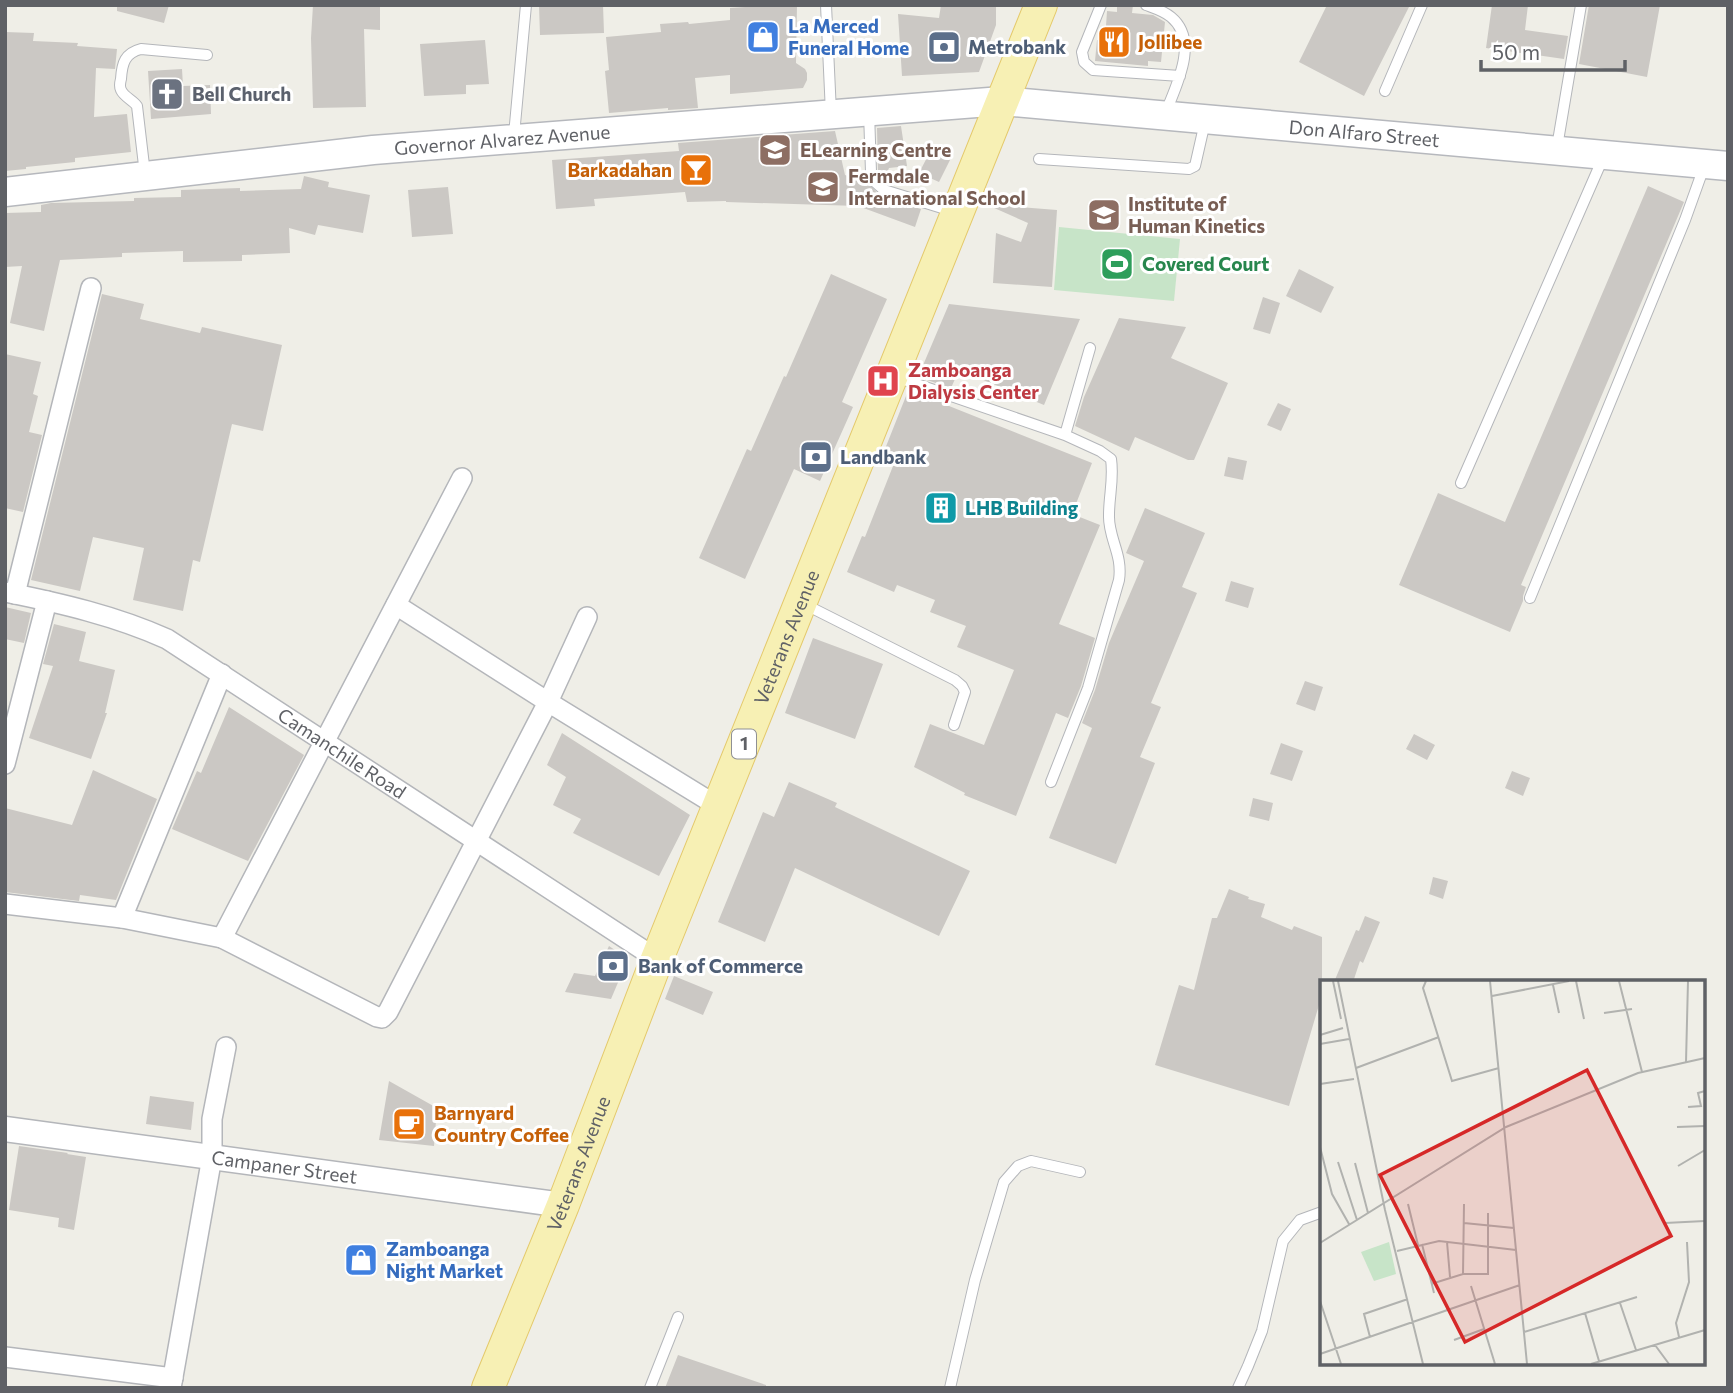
<svg xmlns="http://www.w3.org/2000/svg" width="1733" height="1393" font-family="Commissioner,sans-serif">
<style>
.green{fill:#c7e4c8}
.building{fill:#cbc8c4}
.lines{fill:none;stroke-linecap:round;stroke-linejoin:round}
.service-casing{stroke:#b4b6ba;stroke-width:12}
.minor-casing{stroke:#b4b6ba;stroke-width:22}
.tertiary-casing{stroke:#b4b6ba;stroke-width:27}
.secondary-casing{stroke:#b6b8bd;stroke-width:31}
.primary-casing{stroke:#e4c96b;stroke-width:34}
.service{stroke:#fff;stroke-width:10}
.minor{stroke:#fff;stroke-width:19}
.tertiary{stroke:#fff;stroke-width:24}
.secondary{stroke:#fff;stroke-width:28}
.primary{stroke:#f7f0b4;stroke-width:32}
.labels{text-anchor:middle;stroke-width:6;stroke-linejoin:round;paint-order:stroke}
.shield{fill:#fff;stroke:#8f9094;stroke-width:2}
.shield-label{font-size:18px;font-weight:bold;fill:#5f6166}
.shop-label{font-size:19px;font-weight:bold;fill:#366cbe;stroke:#fff;text-anchor:start}
.food-label{font-size:19px;font-weight:bold;fill:#c56008;stroke:#fff;text-anchor:start}
.service-label{font-size:19px;font-weight:bold;fill:#4e5e75;stroke:#fff;text-anchor:start}
.worship-label{font-size:19px;font-weight:bold;fill:#5b616d;stroke:#fff;text-anchor:start}
.street-label{font-size:19px;fill:#5f6166;stroke:#fff}
.education-label{font-size:19px;font-weight:bold;fill:#785e54;stroke:#fff;text-anchor:start}
.leisure-label{font-size:19px;font-weight:bold;fill:#27864d;stroke:#fff;text-anchor:start}
.health-label{font-size:19px;font-weight:bold;fill:#be3a42;stroke:#fff;text-anchor:start}
.culture-label{font-size:19px;font-weight:bold;fill:#0d838f;stroke:#fff;text-anchor:start}
.inset-road{fill:none;stroke:#b1b2af;stroke-width:2}
.view{fill:#d62828;fill-opacity:0.15;stroke:#d62828;stroke-width:3.5}
.inset-edge{fill:none;stroke:#5f6166;stroke-width:3.5}
</style>
<rect width="100%" height="100%" fill="#efeee7"/>
<path class="green" d="M1059,227l121,12 -6,62 -120,-11z"/>
<path class="building" d="M117,5h52l-5,18 -47,-12z
M313,5h67v25l-16,-1 2,78 -53,1 -2,-70z
M539,5h64l1,28 -64,2z
M774,5h23l-1,58 9,6 2,4v7l-4,8 -73,6v-19l-35,3 3,30 -30,2v-2l-59,5 -4,-42 4,-1 -3,-33 55,-5 -1,-8 28,-2 1,2 41,-4v-12z
M941,5h55v20l-17,47 -77,4 -4,-62 41,4z
M1117,5h16l-1,8 21,2 12,7 -4,40 -13,-1v5l-53,-5 2,-21 8,1 2,-30 10,1z
M1327,5h83l-46,91 -65,-34z
M1492,5h36l-3,25 43,6 -4,23 -78,-11z
M1589,5h71l-13,72 -68,-13z
M5,32l29,1 -1,8 45,2 -1,3 40,3 -2,20 -19,-1 -2,49 33,-3 4,38 -56,6v4l-49,5v2l-21,2z
M485,40l4,44 -23,1v9l-42,2 -4,-52z
M182,69l1,17 27,-1 1,29 -60,5 -3,-48z
M901,126l6,40 -18,2 -5,12 -3,-2 -3,-8 -1,-42z
M835,131l10,44 23,8 13,14 40,12 -6,18 -57,-21 -132,-4v-1l-39,1 -2,-10 -91,7 1,7 -39,3 -4,-49 127,-9 -1,-8z
M933,146l19,10 -13,26 -20,-9z
M304,176l25,6 -1,5 42,8 -7,38 -45,-8 -3,10 -26,-7 1,25 -48,2v6l-59,1v-11l-61,2v4l-62,3 -16,71 -34,-8 12,-57 -17,1v-54l36,-1v-7l10,-2 83,-2v-3l47,-1v-7l59,-2v3l61,-2z
M1648,186l36,16 -163,383 5,2 -3,9v5l-13,31 -111,-47 39,-92 67,29z
M448,187l5,47 -41,3 -4,-47z
M993,205l64,5 -5,77 -59,-4 3,-50 25,9 7,-19 -36,-16z
M1299,269l35,18 -13,26 -35,-17z
M831,274l56,25 -45,103 11,5 -33,74 -26,-12 -49,110 -46,-21 48,-109 4,2 33,-75 2,1z
M102,294l42,10 -4,15 60,14 2,-6 80,18 -19,86 -31,-7 -32,138 -7,-2 -10,51 -50,-11 11,-52 -51,-11 -13,54 -49,-11z
M1263,297l17,6 -10,31 -17,-5z
M949,304l131,15 -36,86 -85,-35 -8,18 -33,-11z
M1119,318l67,9 -15,31 57,25 -34,77h-6l-53,-23 -6,14 -54,-25 9,-29z
M5,354l36,8 -8,32 5,2 -9,36 13,3 -19,77 -18,-4z
M912,390l33,12 -1,2 148,59 -20,51 28,11 -41,99 36,14 -14,48 -13,32 -12,-5 -40,103 -52,-21 1,-2 -51,-26 16,-43 54,21 30,-75 -57,-23 9,-21 -36,-14 5,-12 -38,-15 -3,7 -47,-20 15,-36 3,1 30,-76 -14,-2 27,-68 3,1z
M1278,403l13,6 -10,22 -14,-6z
M1228,457l19,4 -4,19 -19,-4z
M1145,508l60,25 -23,54 15,6 -46,110 10,4 -21,50 15,6 -39,101 -67,-26 43,-110 -10,-5 13,-33 14,-47 35,-82 -18,-8z
M1231,581l23,7 -6,20 -23,-7z
M5,607l26,6 -7,30 -19,-4z
M54,624l32,8 -7,29 36,9 -10,43h2l-16,46 -62,-21 24,-72 -10,-2z
M813,638l70,26 -28,75 -70,-26z
M1305,681l18,6 -8,24 -19,-7z
M229,707l75,48 -56,106 -76,-32 25,-58 4,2z
M562,733l128,82 -31,61 -86,-43 8,-14 -28,-14 13,-28 -19,-12z
M1414,734l21,11 -8,15 -21,-11z
M1281,743l22,8 -11,30 -22,-7z
M93,770l64,29 -41,101 -36,-5 -1,6 -74,-9v-84l67,17z
M1512,771l18,7 -7,18 -18,-8z
M789,782l48,21 -2,4 135,64 -31,65 -144,-68 -30,74 -47,-20 45,-110 11,5z
M1253,798l20,5 -4,18 -20,-5z
M1433,877l15,4 -5,18 -14,-5z
M1229,889l20,8 -1,2 17,5 -4,13 31,13 2,-4 28,11v70l-3,-2 -30,101 -134,-41 24,-80 15,5 18,-72h5z
M1365,916l15,6 -17,41 -3,-2 -7,21h-19l22,-52 3,1z
M609,946l19,13 -17,40 -46,-7 9,-19 21,3z
M674,976l39,16 -10,23 -38,-16z
M389,1081l48,27 -3,38 -55,-6z
M150,1096l44,6 -3,28 -45,-6z
M19,1146l49,7 -1,1 19,3 -12,73 -16,-3 1,-9 -50,-8z
M678,1355l88,30v3h-101z"/>
<g class="lines">
<defs>
<path id="service" d="M826,5l5,108
M1101,5l-19,47 2,10 9,8 87,6
M1146,5c8,3 18,6 25,12 29,24 5,69 -6,97
M1385,91l37,-86
M869,112l2,60 4,10 9,8 71,22
M514,135l12,-130
M1557,147l24,-142
M1039,159l150,10 6,-3 10,-44
M145,174l-8,-68c-4,-6 -13,-9 -16,-16 -2,-4 -1,-7 0,-11 1,-16 4,-26 20,-30l66,6
M896,377l169,58 35,16 11,8c3,20 -2,36 -2,56 -1,23 14,39 10,65l-31,108 -37,94
M1065,435l25,-87
M1461,483l142,-325
M1530,598l155,-378 19,-53
M804,604l151,76 7,6 3,6 -11,33
M650,1388l28,-71
M950,1388l25,-108 29,-98 14,-16 13,-5 49,11
M1238,1388l10,-22 14,-35 21,-90 17,-21 22,-8"/>
<g id="minor">
<path id="s1" d="M5,592c55,11 111,24 162,47l490,320"/>
<path d="M15,594l76,-306"/>
<path d="M396,605l152,97 171,105"/>
<path d="M5,764l42,-163"/>
<path d="M5,904l117,14 100,20 155,79 5,1 6,-6 160,-310 39,-85"/>
<path d="M122,918l100,-244"/>
<path d="M222,938l240,-460"/>
<path d="M5,1357l168,21"/>
<path d="M171,1388l41,-231v-38l14,-72"/>
</g>
<g id="tertiary">
<path id="s2" d="M5,1129l558,76"/>
</g>
<g id="secondary">
<path id="s3" d="M5,192l368,-42 629,-49 726,65"/>
</g>
<g id="primary">
<path id="s4" d="M488,1388l75,-183 94,-246 384,-954"/>
</g>
</defs>
<use href="#service" class="service-casing"/>
<use href="#minor" class="minor-casing"/>
<use href="#tertiary" class="tertiary-casing"/>
<use href="#secondary" class="secondary-casing"/>
<use href="#primary" class="primary-casing"/>
<use href="#service" class="service"/>
<use href="#minor" class="minor"/>
<use href="#tertiary" class="tertiary"/>
<use href="#secondary" class="secondary"/>
<use href="#primary" class="primary"/>
</g>
<defs>
<symbol id="shop-square" viewBox="-11 -11 22 22"><rect x="-9" y="-9" width="18" height="18" rx="4" fill="#3f7fe0" stroke="#fff"/><path d="M-5-2.5h2.3a2.7 3.5 0 0 1 5.4 0H5L5.5 6h-11ZM-1.5-2.5h3a1.5 2.3 0 0 0-3 0Z" fill="#fff"/></symbol>
<symbol id="restaurant-square" viewBox="-11 -11 22 22"><rect x="-9" y="-9" width="18" height="18" rx="4" fill="#e8710a" stroke="#fff"/><path d="M-5-6h1v4h1v-4h1v4h1v-4h1v5L-1.5 .5V6h-2V.5L-5-1ZM5-6V6H3V1.5H1.5Q1.5-4 5-6Z" fill="#fff"/></symbol>
<symbol id="bank-square" viewBox="-11 -11 22 22"><rect x="-9" y="-9" width="18" height="18" rx="4" fill="#5c6f8a" stroke="#fff"/><path d="M-6-4H6V4H-6ZM0-2.3a2.3 2.3 0 1 0 0 4.6a2.3 2.3 0 1 0 0-4.6Z" fill="#fff"/></symbol>
<symbol id="church-square" viewBox="-11 -11 22 22"><rect x="-9" y="-9" width="18" height="18" rx="4" fill="#6b7280" stroke="#fff"/><path d="M-1.2-6h2.4v3.5h3.3v2.4h-3.3V6h-2.4V-.1h-3.3v-2.4h3.3Z" fill="#fff"/></symbol>
<symbol id="school-square" viewBox="-11 -11 22 22"><rect x="-9" y="-9" width="18" height="18" rx="4" fill="#8d6e63" stroke="#fff"/><path d="M0-5L7-2L0 1L-7-2ZM-4 1L0 2.5L4 1V4Q0 6-4 4Z" fill="#fff"/></symbol>
<symbol id="bar-square" viewBox="-11 -11 22 22"><rect x="-9" y="-9" width="18" height="18" rx="4" fill="#e8710a" stroke="#fff"/><path d="M-6-5H6L.8 .8V4.5H3.5V6h-7V4.5H-.8V.8Z" fill="#fff"/></symbol>
<symbol id="university-square" viewBox="-11 -11 22 22"><rect x="-9" y="-9" width="18" height="18" rx="4" fill="#8d6e63" stroke="#fff"/><path d="M0-5L7-2L0 1L-7-2ZM-4 1L0 2.5L4 1V4Q0 6-4 4Z" fill="#fff"/></symbol>
<symbol id="stadium-square" viewBox="-11 -11 22 22"><rect x="-9" y="-9" width="18" height="18" rx="4" fill="#2e9e5b" stroke="#fff"/><path d="M0-5a6.5 5 0 1 0 0 10a6.5 5 0 1 0 0-10ZM-3.5-1.8h7v3.6h-7Z" fill="#fff"/></symbol>
<symbol id="hospital-square" viewBox="-11 -11 22 22"><rect x="-9" y="-9" width="18" height="18" rx="4" fill="#e0444e" stroke="#fff"/><path d="M-5-5h3v3.5h4V-5h3V5h-3V1.5h-4V5h-3Z" fill="#fff"/></symbol>
<symbol id="building-square" viewBox="-11 -11 22 22"><rect x="-9" y="-9" width="18" height="18" rx="4" fill="#0f9aa8" stroke="#fff"/><path d="M-4-6H4V6H1V3H-1V6H-4ZM-2.5-4.3h1.7v1.8h-1.7ZM.8-4.3h1.7v1.8H.8ZM-2.5-1h1.7V.8h-1.7ZM.8-1h1.7V.8H.8Z" fill="#fff"/></symbol>
<symbol id="cafe-square" viewBox="-11 -11 22 22"><rect x="-9" y="-9" width="18" height="18" rx="4" fill="#e8710a" stroke="#fff"/><path d="M-5.5-4.5H6V0H3Q3 3.5 0 3.5H-2.5Q-5.5 3.5-5.5 0ZM3-3.2v2h1.7v-2ZM-6 4.5H4V6H-6Z" fill="#fff"/></symbol>
</defs>
<g fill-rule="evenodd">
<use href="#shop-square" x="744" y="18" width="38" height="38"/>
<use href="#restaurant-square" x="1095" y="23" width="38" height="38"/>
<use href="#bank-square" x="925" y="28" width="38" height="38"/>
<use href="#church-square" x="148" y="75" width="38" height="38"/>
<use href="#school-square" x="756" y="131" width="38" height="38"/>
<use href="#bar-square" x="677" y="151" width="38" height="38"/>
<use href="#school-square" x="804" y="168" width="38" height="38"/>
<use href="#university-square" x="1085" y="196" width="38" height="38"/>
<use href="#stadium-square" x="1098" y="245" width="38" height="38"/>
<use href="#hospital-square" x="864" y="362" width="38" height="38"/>
<use href="#bank-square" x="797" y="438" width="38" height="38"/>
<use href="#building-square" x="922" y="489" width="38" height="38"/>
<use href="#bank-square" x="594" y="947" width="38" height="38"/>
<use href="#cafe-square" x="390" y="1105" width="38" height="38"/>
<use href="#shop-square" x="342" y="1241" width="38" height="38"/>
</g>
<g class="labels">
<rect class="shield" x="732" y="729.5" width="24" height="29" rx="5"/>
<g class="shield-label">
<text x="744" y="750">1</text>
</g>
<g class="shop-label">
<text x="788" y="33">La Merced<tspan x="788" dy="22">Funeral Home</tspan></text>
<text x="386" y="1256">Zamboanga<tspan x="386" dy="22">Night Market</tspan></text>
</g>
<g class="food-label">
<text x="1138" y="49">Jollibee</text>
<text x="672" y="177" text-anchor="end">Barkadahan</text>
<text x="434" y="1120">Barnyard<tspan x="434" dy="22">Country Coffee</tspan></text>
</g>
<g class="service-label">
<text x="968" y="54">Metrobank</text>
<text x="840" y="464">Landbank</text>
<text x="638" y="973">Bank of Commerce</text>
</g>
<g class="worship-label">
<text x="192" y="101">Bell Church</text>
</g>
<g class="street-label">
<text dy="7" stroke="none"><textPath href="#s3" startOffset="1365">Don Alfaro Street</textPath></text>
<text dy="7" stroke="none"><textPath href="#s3" startOffset="500">Governor Alvarez Avenue</textPath></text>
<text dy="7" stroke="none"><textPath href="#s4" startOffset="808">Veterans Avenue</textPath></text>
<text dy="7" stroke="none"><textPath href="#s1" startOffset="378">Camanchile Road</textPath></text>
<text dy="7" stroke="none"><textPath href="#s4" startOffset="242">Veterans Avenue</textPath></text>
<text dy="7" stroke="none"><textPath href="#s2" startOffset="282">Campaner Street</textPath></text>
</g>
<g class="education-label">
<text x="800" y="157">ELearning Centre</text>
<text x="848" y="183">Fermdale<tspan x="848" dy="22">International School</tspan></text>
<text x="1128" y="211">Institute of<tspan x="1128" dy="22">Human Kinetics</tspan></text>
</g>
<g class="leisure-label">
<text x="1142" y="271">Covered Court</text>
</g>
<g class="health-label">
<text x="908" y="377">Zamboanga<tspan x="908" dy="22">Dialysis Center</tspan></text>
</g>
<g class="culture-label">
<text x="965" y="515">LHB Building</text>
</g>
</g>
<g transform="translate(1320 980)">
<rect width="385" height="385" fill="#efeee7"/>
<path d="M69,262l7,32 -22,7 -13,-29z" fill="#c7e4c8"/>
<path class="inset-road" d="M13,1l8,38M18,1l47,229 38,154M106,1l-3,7 29,93 47,-13M170,1l37,383M256,1l8,38M299,1l23,91M233,5l6,28M172,16l77,-15M284,33l28,-4M0,55l23,-7M0,64l29,-5M366,82l2,-81M36,88l83,-31M0,104l34,-5M368,127l13,-1 -3,-13 7,-2M357,147l28,-1M0,167l12,47 17,30M18,182l19,58M35,183l13,50M358,186l27,-16M88,224l10,41M144,243l50,5M345,243l40,-2M127,262l3,35M0,263l186,-116 132,-54 67,-15M102,264l12,49M77,271l42,-10 77,9M143,294l1,-70M111,304l32,-10h25v-61M151,306l24,78M0,321l21,63M300,323l16,47M265,333l14,48M204,352l113,-35M50,357l-6,-23 44,-15M359,357l-3,-14 13,-41 -2,-40M134,360l30,-11M335,365l14,19M0,374l200,-69M271,384l114,-34"/>
<path class="view" d="M267,90l84,166 -206,106 -85,-167z"/>
<rect width="385" height="385" class="inset-edge"/>
</g>
<rect width="1733" height="1393" fill="none" stroke="#5f6166" stroke-width="14"/>
<path d="M1481 60v10h144v-10" fill="none" stroke="#5f6166" stroke-width="3.5"/>
<text x="1492" y="60" font-size="21" fill="#5f6166" stroke="#ffffff" stroke-width="5" paint-order="stroke">50 m</text>
</svg>
